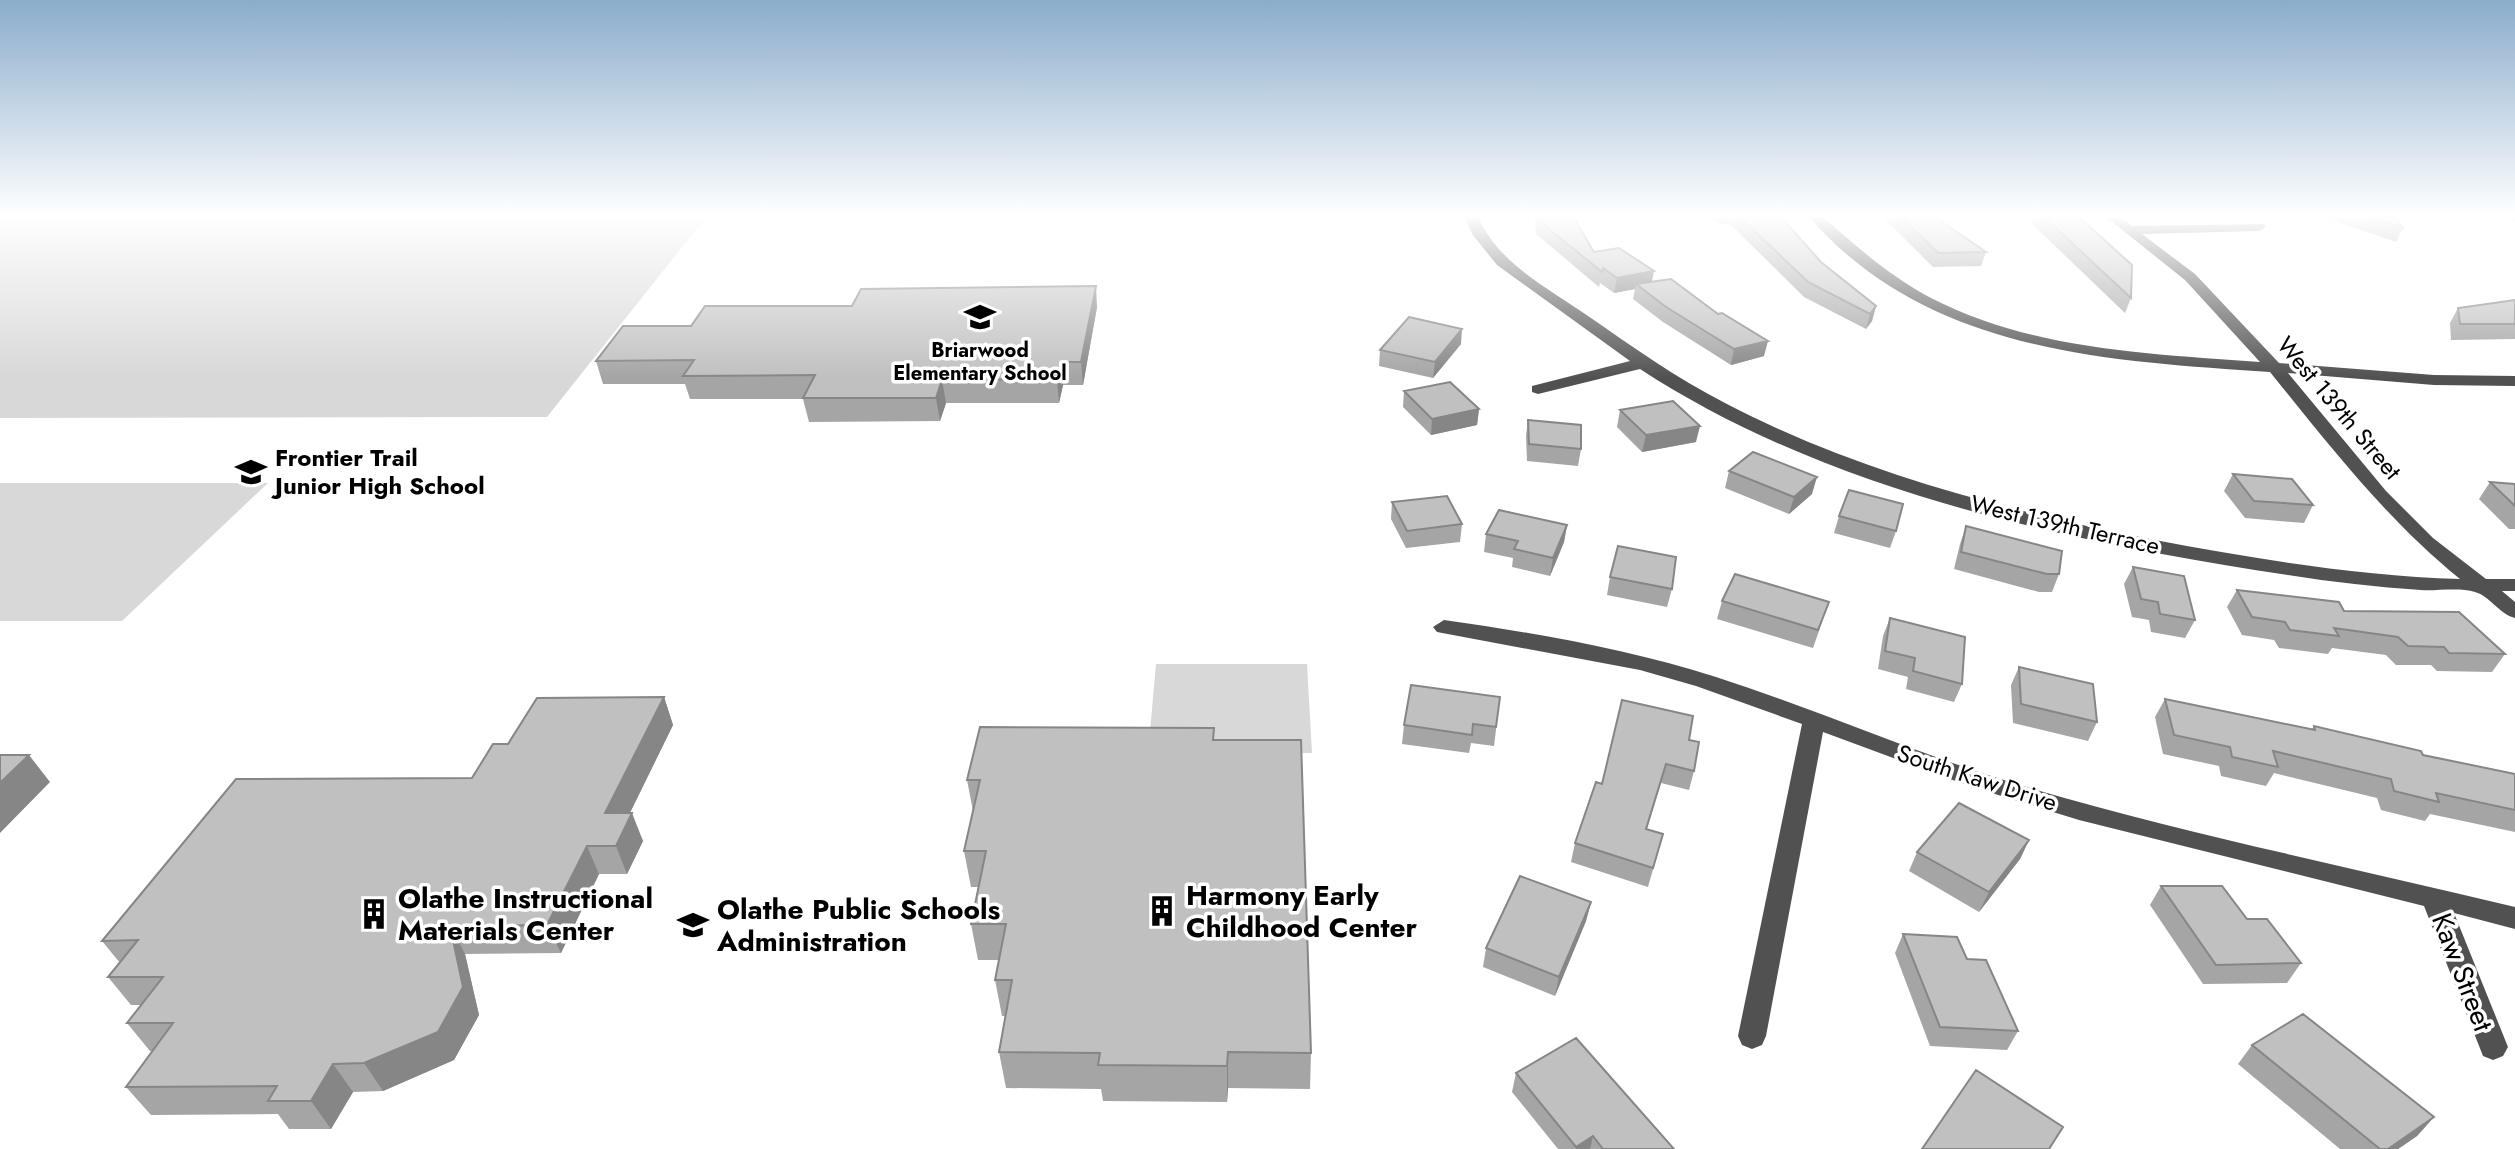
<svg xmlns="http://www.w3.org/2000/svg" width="2515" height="1149" font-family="Jost,sans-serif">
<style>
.green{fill:#d8d8d8}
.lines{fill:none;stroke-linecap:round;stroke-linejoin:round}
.minor{fill:#515151;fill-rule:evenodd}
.wall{fill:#a5a5a5}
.shaded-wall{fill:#868686}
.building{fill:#c0c0c0;stroke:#868686;stroke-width:2}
.labels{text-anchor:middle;stroke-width:7;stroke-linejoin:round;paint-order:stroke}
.far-poi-label{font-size:20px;font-weight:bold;fill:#000;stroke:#fff}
.street-label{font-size:24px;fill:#000;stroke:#fff}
.poi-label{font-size:24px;font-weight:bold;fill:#000;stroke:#fff;text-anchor:start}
.near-poi-label{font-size:28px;font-weight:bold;fill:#000;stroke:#fff;text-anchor:start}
.near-street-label{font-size:28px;fill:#000;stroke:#fff}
</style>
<rect width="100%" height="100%" fill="#fff"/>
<path class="green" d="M0,217h706l-159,200 -547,1z
M0,483h268l-146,138h-122z
M1156,664h151l5,89 -164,1z"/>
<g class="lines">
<path class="minor" d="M1465,217h13c22,48 69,70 110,99 45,31 88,62 137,87 134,70 283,108 430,137 101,19 203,36 305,39 -74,-60 -130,-133 -190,-207 -166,-11 -343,-20 -461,-155h14c34,30 68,60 108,81 101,52 218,56 329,64l-75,-82 -79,-63h14l12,9 132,-2 2,3 -7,4 -117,3 53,40 84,89 155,12 81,1v10l-81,-1 -146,-12 98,118 47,47 53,41h29v12h-13l13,11v16c-16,-4 -25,-22 -40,-26 -15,-5 -38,-1 -54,-2 -44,-3 -89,-8 -133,-15 -221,-34 -458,-82 -648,-206l-102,25 -6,-2v-6l98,-25 -133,-96 -25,-31z
M1444,620c92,13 183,29 272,57 103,33 203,78 307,109 162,48 328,81 492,121v22l-61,-16 54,134 -5,9 -10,4 -10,-4 -59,-150 -345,-86 -110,-34 -146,-54 -57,304 -4,9 -10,4 -10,-4 -4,-9 64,-312 -106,-38 -56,-16 -203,-38 -4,-5z"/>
</g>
<path class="wall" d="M1535,217h38l21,35 58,30 112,74 -33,9 -68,-43 -30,-23 2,-10 -21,4 -14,-10 -1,4 -63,-53z
M1710,217h71l40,45 55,44 -4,15 -6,8 -62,-32 -75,-74 -9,1z
M1883,217h52l51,35 -5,14 -48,1z
M2033,217h46l52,81 -6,15 -94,-90z
M2324,217h72l7,11 -7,14z
M2510,217h5v5l-6,-2z
M2515,300v39l-64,1 -1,-17 8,-15z
M1097,307l-14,78h-20l-4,18h-113l-6,18 -131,1 -6,-23h-113l-5,-15h-82l-7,-23 95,-35z
M1461,344l-28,34 -54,-12 1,-16z
M1404,391l75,18 -2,16 -46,10 -28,-28z
M1620,410l76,32 -54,10 -25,-25z
M1528,420l53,29 -3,17 -51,-5 -1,-25z
M1729,471l83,23 -23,20 -64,-26z
M2233,474l80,31 -9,18 -59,-5 -21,-27z
M2490,482l25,2v45h-6l-30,-30z
M1392,502l70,22 -2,18 -54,6 -15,-29z
M1839,516l57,15 -6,17 -56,-15z
M1567,525l-3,17 -14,34 -38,-9 1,-9 -29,-6 2,-18z
M1966,526l93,48 -7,18h-13l-85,-23 6,-25z
M2133,567l62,53 -10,18 -34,-6 -2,-12 -17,-3 -8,-33z
M1610,577l62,12 -5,18 -60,-12z
M2237,590l107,21 161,43 -13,18 -55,-1 -6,-6h-35l-10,-10 -54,-7 -4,6 -49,-6 -5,-8 -32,-5 -15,-28z
M1722,601l107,1 -16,46 -96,-29z
M1890,618l72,66 -8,18 -48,-13 2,-12 -30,-8 5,-33z
M2019,667l78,55 -9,19 -75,-18 -2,-38z
M664,697l9,28 -43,88 13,28 -16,33h-28l-38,79 -96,1 14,61 -25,45 -71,31 -30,1 -22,37h-42l-11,-15 -127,1 -25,-28 27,-36h-3l-23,-28 14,-18h-10l-23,-28 12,-14 -18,-22 370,-163 36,-34z
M1500,697l-6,49 -23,-3 -2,10 -67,-9 2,-19z
M2165,699l147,30 2,-3 109,29 92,19v58l-85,-18 -5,7 -44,-11 -4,-12 -103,-25 -8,13 -45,-10 -2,-10 -56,-12 -8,-37z
M1214,740l97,313 -1,36 -82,-1 -1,14 -124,-1 -2,-12 -95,-1 -7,-36 6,-36h-3l-7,-36 4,-20h-21l-7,-36 8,-37h-8l-7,-36 9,-40 -6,-31z
M1689,740l5,31 -5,19 -28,-7 -14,46 16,5 -15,53 -77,-25 4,-19 27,-59z
M2029,840l-9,19 -41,53 -70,-41 8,-19z
M2161,886l86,33 54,44 -14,20 -84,1 -53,-79z
M1591,902l-5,19 -31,75 -72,-29 3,-19z
M1903,934l64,25 51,72 -11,19 -77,-4 -35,-93z
M2252,1045l182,72 -17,19 -19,13h-58l-102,-85z
M1516,1073l158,76h-116l-46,-57z"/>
<path class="shaded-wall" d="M1722,217h8l-1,6 -9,1z
M1654,271l-3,15 -15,-2 -1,5 -21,4 3,-15z
M1096,286l1,21 -14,78 -2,-23z
M1876,306l-4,15 -6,8 4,-15z
M1462,329l-1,15 -28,34 2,-16z
M1768,341l-4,15 -33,9 3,-16z
M1061,362l2,23 -4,18 -2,-24z
M942,380l4,23 -6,18 -4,-23z
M1479,409l-2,16 -46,10 1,-16z
M1700,426l-4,16 -54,10 4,-17z
M1817,477l-5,17 -23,20 5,-17z
M1567,525l-3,17 -14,34 3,-18z
M664,697l9,28 -57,116 -11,-28z
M29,755l21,27 -50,51v-50z
M632,813l11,28 -16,33 -11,-28z
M2029,840l-9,19 -41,53 10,-20z
M587,846l12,28 -38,79 -14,-28z
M1591,902l-5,19 -31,75 4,-19z
M450,926l15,28 14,61 -25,45 -71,31 -19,-28z
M1228,1052v36l-1,14v-36z
M333,1064l20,28 -22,37 -20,-28z
M2434,1117l-17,19 -19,13h-10z
M1593,1136l-3,13h-14v-2z"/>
<path class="building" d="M1538,217h35l21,35 25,-4 35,23 -37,7 -14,-10 -1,4 -64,-52z
M1740,217h41l40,45 55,44 -6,8 -62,-32z
M1901,217h34l51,35 -48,1z
M2044,217h35l53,48 -1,33z
M2371,217h25l7,11z
M1671,279l47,35 4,-1 46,28 -34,8 -68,-42 -30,-23z
M1096,286l-15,76h-20l-4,17 -115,1 -6,18h-133l12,-23 -132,1 11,-16 -98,1 27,-35h68l14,-20h147l9,-17z
M2515,300v24h-55l-2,-16z
M1409,317l53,12 -27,33 -55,-12z
M1450,382l29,27 -47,10 -28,-28z
M1673,401l27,25 -54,9 -26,-25z
M1528,420l53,5v24l-52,-5z
M1753,452l64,25 -23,20 -65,-26z
M2233,474l59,5 21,26 -59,-4z
M2490,482l25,2v22z
M1849,490l54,14 -7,27 -57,-15z
M1447,496l15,28 -55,7 -15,-29z
M1499,510l68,15 -14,33 -39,-9 4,-8 -32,-7z
M1966,526l96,25 -3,23h-12l-86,-22z
M1618,546l58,11 -4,32 -62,-12z
M2133,567l51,9 11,44 -35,-6 -2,-12 -17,-3z
M1735,574l94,28 -11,28 -96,-29z
M2237,590l102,12 5,9 115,1 46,42 -56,-1 -5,-6 -36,-1 -10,-9 -64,-9 5,8 -49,-6 -5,-8 -33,-5z
M1890,618l75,19 -3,47 -49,-13 2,-13 -30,-7z
M2019,667l74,17 4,38 -76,-18z
M1411,685l89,12 -4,30 -23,-3 -1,11 -68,-10z
M664,697l-59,116h27l-16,33h-29l-40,79 -97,1 13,61 -25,45 -74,31 -31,1 -22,37h-43l9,-15 -151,1 47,-64h-46l36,-46h-55l30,-37 -36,1 134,-162 236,-1 21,-34h15l29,-46z
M2165,699l150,31 -1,-4 107,25 2,4 92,19v36l-79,-17 3,9 -45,-11 -3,-12 -118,-28 5,16 -46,-10 -2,-10 -56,-12z
M1622,700l71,16 -4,24 10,2 -5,29 -28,-7 -20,65 17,5 -10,34 -78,-25 21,-61 6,2z
M980,727l234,1 -1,12h88l10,313 -83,-1 -1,14 -129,-1 2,-12 -101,-1 13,-72h-17l11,-56h-35l15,-73h-22l16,-71h-13z
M0,755h29l-29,28z
M1959,803l70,37 -40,52 -72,-40z
M1520,876l71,26 -32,75 -73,-29z
M2161,886h61l25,33h20l34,44 -85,2z
M1903,934l54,3 10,22 19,1 32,71 -78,-4z
M2303,1014l131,103 -46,32h-8l-128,-104z
M1576,1038l98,111h-71l-10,-13 -17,11 -60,-74z
M1976,1070l87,57 -14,22h-127z"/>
<linearGradient id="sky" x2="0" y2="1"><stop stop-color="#8baccb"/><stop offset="0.57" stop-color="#fff"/><stop offset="1" stop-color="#fff" stop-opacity="0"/></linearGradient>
<rect width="2515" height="378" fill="url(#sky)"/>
<defs>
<symbol id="school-bare" viewBox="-9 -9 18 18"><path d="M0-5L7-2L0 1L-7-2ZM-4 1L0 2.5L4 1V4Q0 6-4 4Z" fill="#000" stroke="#fff" stroke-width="2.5" paint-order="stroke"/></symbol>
<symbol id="building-bare" viewBox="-9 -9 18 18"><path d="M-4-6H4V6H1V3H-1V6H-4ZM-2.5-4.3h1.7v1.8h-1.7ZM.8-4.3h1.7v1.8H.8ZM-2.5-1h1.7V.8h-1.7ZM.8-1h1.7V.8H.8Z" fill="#000" stroke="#fff" stroke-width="2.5" paint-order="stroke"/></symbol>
</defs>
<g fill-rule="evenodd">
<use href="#school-bare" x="958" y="295" width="44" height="44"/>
<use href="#school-bare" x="229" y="450" width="44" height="44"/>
<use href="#building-bare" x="1140" y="889" width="44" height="44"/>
<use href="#building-bare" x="352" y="892" width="44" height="44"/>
<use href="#school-bare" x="671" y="903" width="44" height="44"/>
</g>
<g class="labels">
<g class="far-poi-label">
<text x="980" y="357">Briarwood<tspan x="980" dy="23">Elementary School</tspan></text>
</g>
<g class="street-label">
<text transform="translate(2339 408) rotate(50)" y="8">West 139th Street</text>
<text transform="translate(2065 525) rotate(13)" y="8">West 139th Terrace</text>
<text transform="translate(1977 778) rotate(18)" y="8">South Kaw Drive</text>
</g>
<g class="poi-label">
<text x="275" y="466">Frontier Trail<tspan x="275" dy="28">Junior High School</tspan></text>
</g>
<g class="near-poi-label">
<text x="1186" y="905">Harmony Early<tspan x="1186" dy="32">Childhood Center</tspan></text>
<text x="398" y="908">Olathe Instructional<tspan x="398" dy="32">Materials Center</tspan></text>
<text x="717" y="919">Olathe Public Schools<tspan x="717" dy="32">Administration</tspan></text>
</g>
<g class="near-street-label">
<text transform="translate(2463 972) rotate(69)" y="10">Kaw Street</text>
</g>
</g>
</svg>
